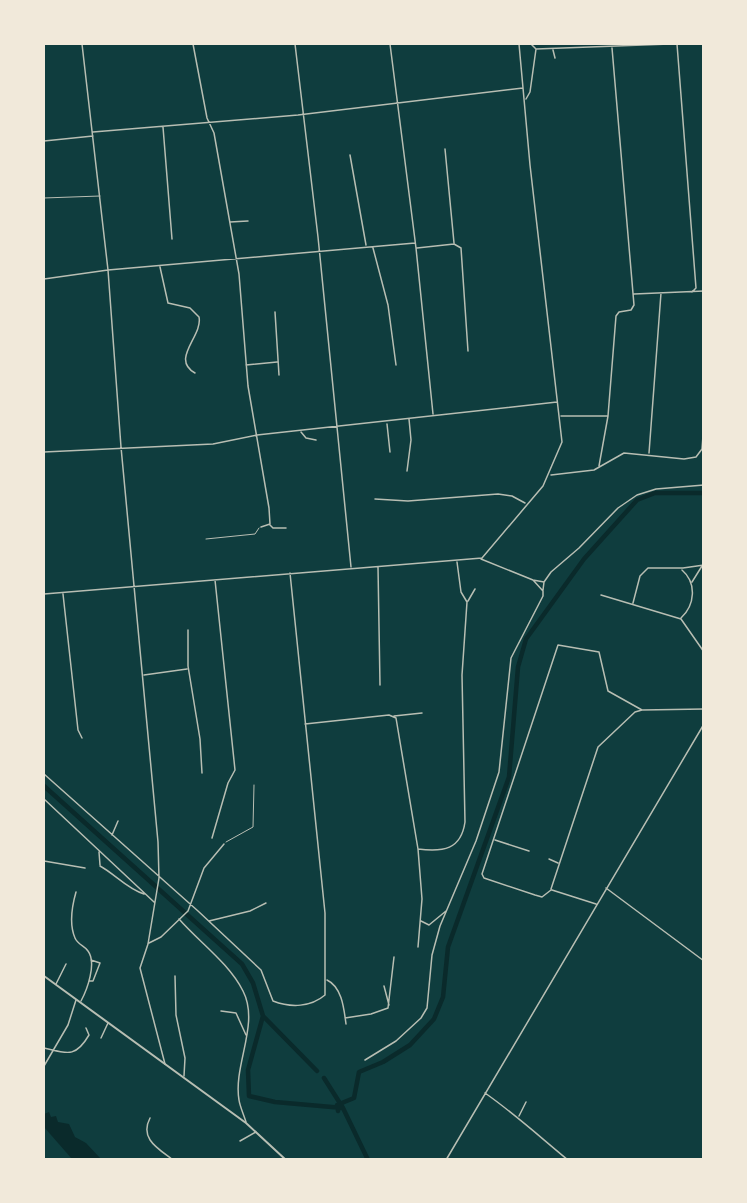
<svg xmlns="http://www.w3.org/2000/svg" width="747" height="1203" font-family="'Golos Text',sans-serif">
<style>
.water{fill:#0a2a2b}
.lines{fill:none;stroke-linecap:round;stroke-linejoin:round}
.canal{stroke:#0a2a2b;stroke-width:4.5}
.service{stroke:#b8beb3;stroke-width:1}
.minor{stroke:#b8beb3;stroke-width:1.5}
.tertiary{stroke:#b8beb3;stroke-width:2}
</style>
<rect width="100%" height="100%" fill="#0f3d3e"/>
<path class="water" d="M49,1112l2,5 5,-1 2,6 11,2 6,13 11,6 15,16h-29l-28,-32v-13z"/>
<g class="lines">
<path class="canal" d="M44,786l198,178 11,19 10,33 54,55
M263,1016l-15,54 1,26 26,6 68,6
M324,1078l19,30 25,52
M338,1111l-1,-6 17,-7 5,-26 24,-10 27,-17 24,-26 9,-22 5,-50 61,-170 9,-110 8,-28 58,-80 53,-59 18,-7h49"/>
<path class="service" d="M44,198l56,-2
M206,539l49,-5 4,-6
M226,842l27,-15 1,-42"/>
<path class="minor" d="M82,44l26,226 13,177 37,395 1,36 -11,66 -8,24 25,96
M193,44l14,74 7,15 25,141 9,112 21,122 1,16 -9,3
M295,44l23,193 33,330
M390,44l26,204 17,166
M677,44l19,244 -4,4
M536,49l134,-5
M553,50l2,8
M526,99l4,-7 6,-43 -5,-5
M163,127l9,112
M93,132l205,-17 225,-27
M44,141l49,-5
M445,149l9,94
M350,155l16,90
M230,222l18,-1
M373,248l15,57 8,60
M417,248l37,-4 7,4 7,103
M160,267l8,36 22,5 9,9c4,19 -29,42 -4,56
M44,279l64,-9 307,-27
M634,294l70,-3
M275,312l4,63
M246,365l31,-3
M561,416h46
M387,424l3,28
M301,432l5,6 10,2
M44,452l169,-8 44,-9 300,-33
M649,453l12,-160
M599,466l9,-50 8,-100 3,-4 12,-2 3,-5 -22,-257
M407,471l4,-31 -2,-21
M551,475l43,-5 30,-17 60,6 12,-2 6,-8 2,-27
M375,499l33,2 90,-7 14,2 13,7
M270,525l3,3h13
M481,559l52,21 11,2
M378,567l2,118
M692,582l10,-16
M543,590l1,-8 7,-10 28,-24 39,-40 19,-13 19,-6 48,-4
M44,594l438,-36 61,-72 19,-44 -32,-277 -11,-121
M63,594l15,136 4,8
M601,595l80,24 23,33
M468,601l7,-12
M633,603l7,-27 8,-8h35l21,-3
M681,618c14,-13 16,-35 1,-48
M188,630v36l12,73 2,34
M144,675l43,-6
M394,716l28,-3
M305,724l84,-9 7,3 22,131 4,50 -4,48
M44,740v19
M44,774l154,137 63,59 12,31c18,7 38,6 52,-6v-82l-35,-340
M44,799l110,103
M112,835l6,-14
M212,838l16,-55 7,-13 -20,-190
M495,840l34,11
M418,849c25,3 43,1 47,-27l-3,-147 5,-73 -6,-10 -4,-30
M99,852l1,13
M549,859l9,4
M44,861l41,7
M100,866c15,8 27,23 44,28
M606,888l98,73
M551,889l47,-142 37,-35 7,-2 62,-1
M551,890l-9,7 -7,-2 -51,-17 -2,-4 76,-229 41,7 9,39 34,19
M552,890l44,14
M76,892c-4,14 -7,32 -1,46 3,7 10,8 13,13 9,12 -1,39 -7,50
M179,919c20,23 50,44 64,72 17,33 -10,74 -4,109 1,7 5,15 7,22
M209,921l41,-10 16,-8
M421,921l8,4 17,-14
M149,943l12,-6 27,-26 16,-43 20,-24
M175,976l1,39 9,43 -1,18
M327,980c15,7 17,29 19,44
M89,981h4l7,-18 -9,-3
M56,984l10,-20
M384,986l5,19
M221,1011l15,2 10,22
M345,1018l26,-4 17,-6 6,-51
M101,1038l7,-15
M44,1048c22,5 31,11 45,-13l-3,-7
M365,1060l31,-19 25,-23 6,-10 5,-53 8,-29 36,-85 23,-69 12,-114 32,-62v-5l-10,-11
M44,1066l24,-41 8,-25
M485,1093c30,21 55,44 83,67
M519,1116l7,-14
M150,1118c-11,21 9,31 23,42
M240,1141l16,-9
M446,1160l258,-436"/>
<path class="tertiary" d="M44,976l202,147 40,37"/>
</g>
<rect width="747" height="1203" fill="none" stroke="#f1e9da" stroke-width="90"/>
</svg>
